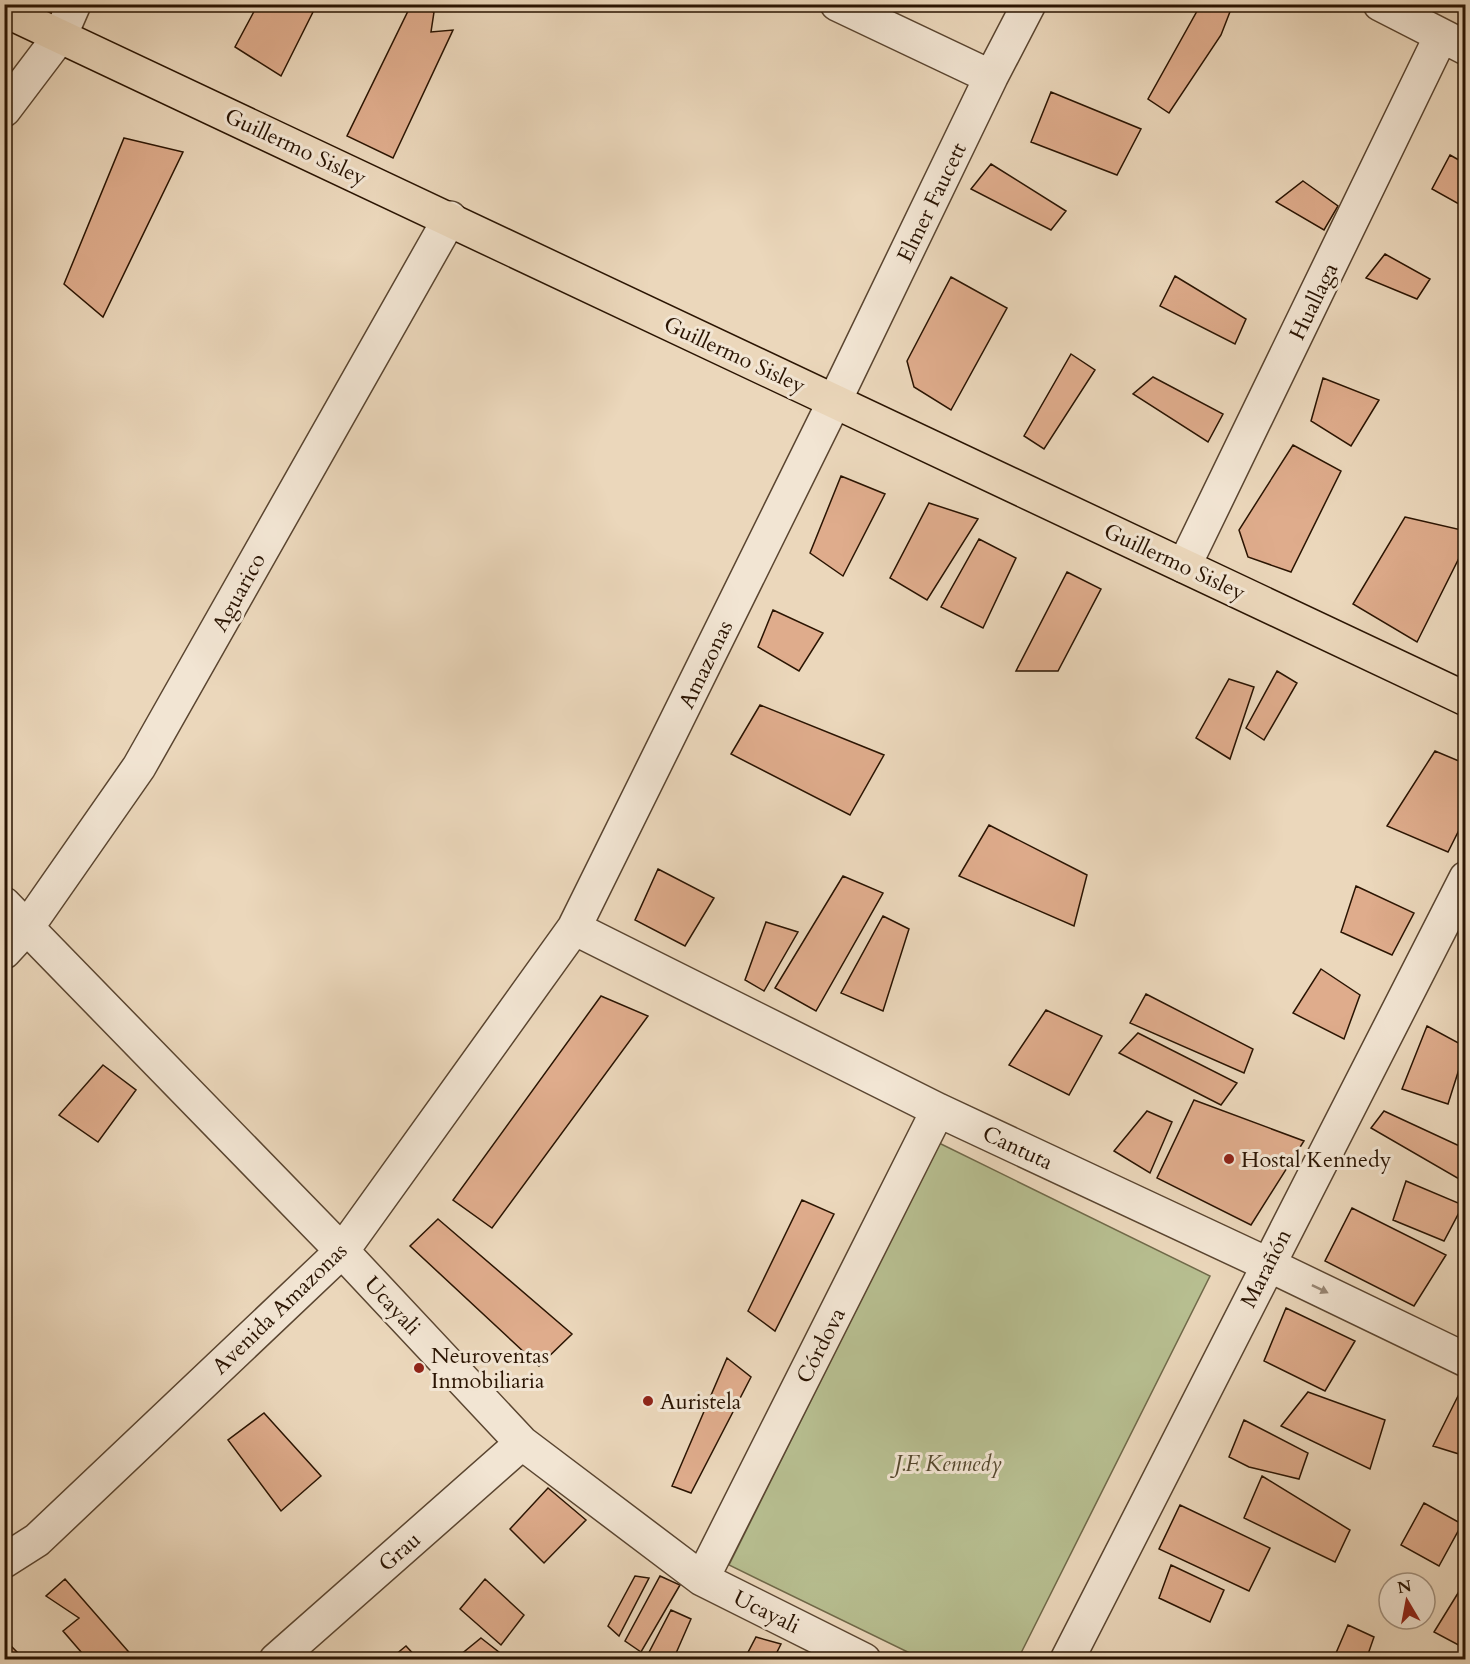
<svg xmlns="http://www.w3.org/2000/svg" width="1470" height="1664" viewBox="0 0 1470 1664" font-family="Cardo,serif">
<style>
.park{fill:#b7be90;stroke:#706949;stroke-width:1.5}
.building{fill:#dfac8c;stroke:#2a1402;stroke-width:1.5}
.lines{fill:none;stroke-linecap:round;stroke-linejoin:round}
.minor-casing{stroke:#5a4530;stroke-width:36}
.major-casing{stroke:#2a1402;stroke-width:36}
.minor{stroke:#f2e5d3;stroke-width:33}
.major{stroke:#ebd7bb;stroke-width:33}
.oneway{fill:#988775}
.poi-dot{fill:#8f2418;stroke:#f2e5d3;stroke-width:2}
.labels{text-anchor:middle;stroke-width:6;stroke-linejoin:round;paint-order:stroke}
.street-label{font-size:22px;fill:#2a1402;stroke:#f2e5d3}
.poi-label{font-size:22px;fill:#2a1402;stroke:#f2e5d3;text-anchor:start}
.park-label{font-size:22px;font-style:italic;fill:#54472d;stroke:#f2e5d3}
</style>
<rect width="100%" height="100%" fill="#ebd7bb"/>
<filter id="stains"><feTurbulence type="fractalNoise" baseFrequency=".00333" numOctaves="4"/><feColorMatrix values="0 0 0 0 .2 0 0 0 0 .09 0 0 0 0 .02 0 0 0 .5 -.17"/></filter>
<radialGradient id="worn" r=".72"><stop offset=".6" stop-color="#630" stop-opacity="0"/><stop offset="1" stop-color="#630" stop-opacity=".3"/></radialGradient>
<path class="park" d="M 939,1143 L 1210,1276 L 1018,1659 L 922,1659 L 729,1565 Z"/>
<path class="building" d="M 258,4 L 317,4 L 281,76 L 235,47 Z
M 1201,4 L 1233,4 L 1221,35 L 1169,113 L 1148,99 Z
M 411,5 L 434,12 L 431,32 L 453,30 L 393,158 L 347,136 Z
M 1051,92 L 1141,129 L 1117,175 L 1031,142 Z
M 124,138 L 183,152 L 103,317 L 64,284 Z
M 1450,155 L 1466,164 L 1466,208 L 1432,189 Z
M 991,164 L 1066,211 L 1051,230 L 971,189 Z
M 1303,181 L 1338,206 L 1324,230 L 1276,202 Z
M 1385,254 L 1430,279 L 1417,299 L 1366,278 Z
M 1175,276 L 1246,319 L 1235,344 L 1160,306 Z
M 951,277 L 1007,308 L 951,410 L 914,387 L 907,361 Z
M 1071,354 L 1095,370 L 1044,449 L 1024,436 Z
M 1153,377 L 1223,414 L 1208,442 L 1133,394 Z
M 1323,378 L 1379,400 L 1351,446 L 1311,421 Z
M 1293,445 L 1341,471 L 1291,572 L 1248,557 L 1239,530 Z
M 841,476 L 885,494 L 843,576 L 810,553 Z
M 929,503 L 978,519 L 927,600 L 890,578 Z
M 1405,517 L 1466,531 L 1466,544 L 1417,642 L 1353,604 Z
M 979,539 L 1016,558 L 983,628 L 941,607 Z
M 1067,572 L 1101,589 L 1058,671 L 1016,671 Z
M 773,610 L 823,633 L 799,671 L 758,647 Z
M 1277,671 L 1297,683 L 1264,740 L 1246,728 Z
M 1229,679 L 1254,687 L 1230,759 L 1196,738 Z
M 760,705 L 884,755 L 850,815 L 731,754 Z
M 1435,751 L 1466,764 L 1466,816 L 1448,852 L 1387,826 Z
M 989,825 L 1087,875 L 1074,926 L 959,876 Z
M 658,869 L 714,898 L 685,946 L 635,920 Z
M 843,876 L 883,893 L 816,1011 L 775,988 Z
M 1356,886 L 1414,913 L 1392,955 L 1341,932 Z
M 883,916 L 909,929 L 883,1011 L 841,993 Z
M 766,922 L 798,932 L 764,991 L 745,980 Z
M 1321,969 L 1360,995 L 1344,1039 L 1293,1013 Z
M 1146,994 L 1253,1049 L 1244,1073 L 1130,1023 Z
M 601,996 L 648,1016 L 492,1228 L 453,1200 Z
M 1046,1010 L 1102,1036 L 1069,1095 L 1009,1065 Z
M 1427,1026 L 1466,1047 L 1448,1104 L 1402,1089 Z
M 1138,1033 L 1237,1083 L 1221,1105 L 1119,1053 Z
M 103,1065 L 136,1090 L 98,1142 L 59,1115 Z
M 1194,1100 L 1304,1141 L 1251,1225 L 1157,1178 Z
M 1147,1111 L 1172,1122 L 1150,1173 L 1114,1151 Z
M 1384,1111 L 1466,1149 L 1466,1183 L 1371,1128 Z
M 1406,1181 L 1463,1205 L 1444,1241 L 1393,1220 Z
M 802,1200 L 834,1214 L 775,1331 L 748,1311 Z
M 1352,1208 L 1446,1255 L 1414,1306 L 1325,1261 Z
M 438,1219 L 572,1334 L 539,1366 L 410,1246 Z
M 1286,1308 L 1355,1341 L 1325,1391 L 1264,1361 Z
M 727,1358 L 751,1377 L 691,1493 L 672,1486 Z
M 1463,1386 L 1466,1441 L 1459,1454 L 1433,1446 Z
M 1308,1392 L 1385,1420 L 1370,1469 L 1281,1426 Z
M 264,1413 L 321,1476 L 281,1511 L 228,1440 Z
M 1244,1420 L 1308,1453 L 1299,1479 L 1249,1467 L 1229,1457 Z
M 1262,1476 L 1350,1530 L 1335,1562 L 1244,1518 Z
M 548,1488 L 586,1520 L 544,1563 L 510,1529 Z
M 1424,1503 L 1462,1524 L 1439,1566 L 1401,1545 Z
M 1180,1505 L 1270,1548 L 1249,1591 L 1159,1549 Z
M 1171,1565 L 1224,1590 L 1210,1622 L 1159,1598 Z
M 635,1576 L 649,1578 L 619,1636 L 608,1626 Z
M 660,1576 L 680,1585 L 641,1652 L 625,1641 Z
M 65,1579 L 134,1658 L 132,1660 L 88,1660 L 63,1631 L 79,1618 L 46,1596 Z
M 485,1579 L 524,1615 L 501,1645 L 460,1609 Z
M 1463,1585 L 1466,1586 L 1466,1649 L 1434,1632 Z
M 671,1610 L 691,1619 L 673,1660 L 645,1660 Z
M 1348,1625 L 1374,1637 L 1366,1660 L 1333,1660 Z
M 756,1637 L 781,1644 L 773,1660 L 744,1660 Z
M 481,1638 L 509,1660 L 454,1660 Z
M 4,1639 L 25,1660 L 4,1660 Z
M 406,1646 L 419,1660 L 389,1660 Z"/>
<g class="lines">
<g class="minor-casing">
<path id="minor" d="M 837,4 L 991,77
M 1380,4 L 1466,48
M 4,110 L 60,36 L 74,4
M 1184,566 L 1441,36
M 4,904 L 342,1251 L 522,1443 L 702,1579 L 864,1660
M 574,928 L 938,1110 L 1267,1264 L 1466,1360
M 4,952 L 28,926 L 139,767 L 450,218
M 4,1561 L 37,1540 L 342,1251 L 574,928 L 835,400 L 991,77 L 1029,4
M 702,1579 L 938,1110
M 276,1660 L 522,1443
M 1067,1660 L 1466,878"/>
</g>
<g class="major-casing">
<path id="major" d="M 4,10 L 1466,699"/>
</g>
<use href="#minor" class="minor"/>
<use href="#major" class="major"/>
</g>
<defs><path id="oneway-solid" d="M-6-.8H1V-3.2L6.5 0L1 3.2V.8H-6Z" transform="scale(1.5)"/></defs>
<use class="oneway" href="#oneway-solid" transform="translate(1320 1289) rotate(26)"/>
<g class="poi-dot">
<circle cx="1229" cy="1159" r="6"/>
<circle cx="419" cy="1368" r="6"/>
<circle cx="648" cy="1401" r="6"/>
</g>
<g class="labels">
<g class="street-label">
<text transform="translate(296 146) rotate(25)" y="8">Guillermo Sisley</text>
<text transform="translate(931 202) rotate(-64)" y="8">Elmer Faucett</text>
<text transform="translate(1313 301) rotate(-64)" y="8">Huallaga</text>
<text transform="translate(735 354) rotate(25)" y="8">Guillermo Sisley</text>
<text transform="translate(1175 561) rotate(25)" y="8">Guillermo Sisley</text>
<text transform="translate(238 592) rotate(-61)" y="8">Aguarico</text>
<text transform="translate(705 664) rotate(-64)" y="8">Amazonas</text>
<text transform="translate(1018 1147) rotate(25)" y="8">Cantuta</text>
<text transform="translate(1265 1268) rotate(-63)" y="8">Marañón</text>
<text transform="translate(393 1305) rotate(47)" y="8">Ucayali</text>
<text transform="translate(279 1308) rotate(-44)" y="8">Avenida Amazonas</text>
<text transform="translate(820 1345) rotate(-63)" y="8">Córdova</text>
<text transform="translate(399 1551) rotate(-41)" y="8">Grau</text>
<text transform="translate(767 1611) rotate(26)" y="8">Ucayali</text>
</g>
<g class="poi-label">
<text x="1241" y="1167">Hostal Kennedy</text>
<text x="431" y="1363">Neuroventas<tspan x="431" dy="25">Inmobiliaria</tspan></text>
<text x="660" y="1409">Auristela</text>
</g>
<g class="park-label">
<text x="948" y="1471">J.F. Kennedy</text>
</g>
</g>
<rect width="1470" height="1664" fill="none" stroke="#ebd7bb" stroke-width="24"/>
<rect x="6" y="6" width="1458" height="1652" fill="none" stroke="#2a1402" stroke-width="3"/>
<rect x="12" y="12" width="1446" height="1640" fill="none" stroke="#2a1402" stroke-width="1.5"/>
<g transform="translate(1407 1601) rotate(350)"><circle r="28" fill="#f2e5d3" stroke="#a2917f" stroke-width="1.5"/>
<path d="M0-4.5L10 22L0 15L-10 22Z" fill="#8f2418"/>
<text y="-9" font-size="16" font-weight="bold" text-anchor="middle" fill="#2a1402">N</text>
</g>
<rect width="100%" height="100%" filter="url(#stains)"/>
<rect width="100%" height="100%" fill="url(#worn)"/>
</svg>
